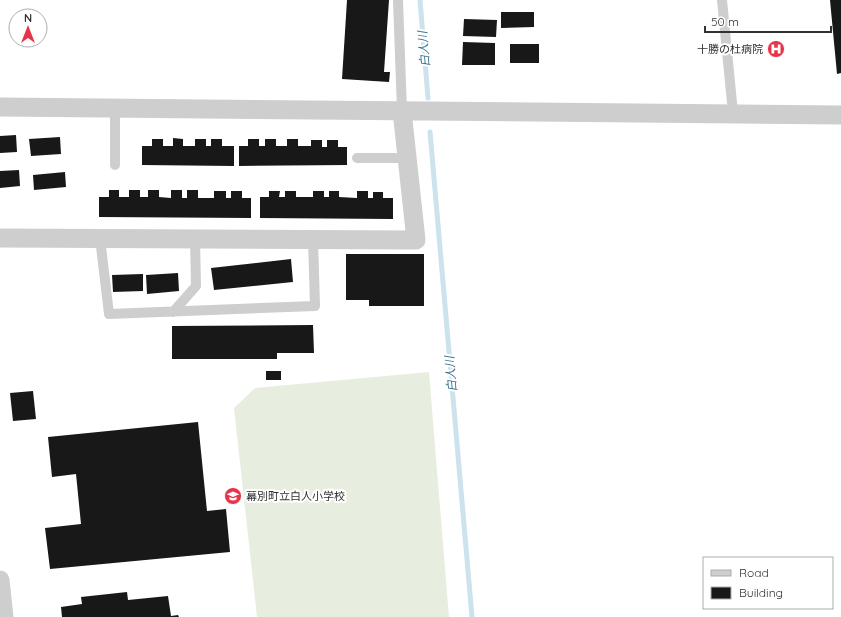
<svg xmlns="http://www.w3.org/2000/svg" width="841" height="617" viewBox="0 0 841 617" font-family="Quicksand,'Noto Sans JP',sans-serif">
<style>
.garden{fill:#e8eedf}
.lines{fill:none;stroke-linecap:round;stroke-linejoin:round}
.stream{stroke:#cce2ed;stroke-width:5}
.building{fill:#181818}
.lane{stroke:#cecece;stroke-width:10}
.street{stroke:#cecece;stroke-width:19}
.labels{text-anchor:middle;stroke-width:4;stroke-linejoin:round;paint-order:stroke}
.poi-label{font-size:11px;fill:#313131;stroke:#fff;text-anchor:end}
.water-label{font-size:12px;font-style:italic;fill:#3d7794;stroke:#fff}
</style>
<rect width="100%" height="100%" fill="#fff"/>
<path class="garden" d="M 429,372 L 449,617 L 257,617 L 234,408 L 255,388 Z"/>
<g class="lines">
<path class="stream" d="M 420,0 L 428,98
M 430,132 L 472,617"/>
</g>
<path class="building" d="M 347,0 L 389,0 L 384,72 L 390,72 L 389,82 L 342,79 Z
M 830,0 L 841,0 L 841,73 L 837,74 Z
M 501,12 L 534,12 L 534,27 L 501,28 Z
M 464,19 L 497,20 L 496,37 L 463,36 Z
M 463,42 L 495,43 L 495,65 L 462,65 Z
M 510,44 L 539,44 L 539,63 L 510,63 Z
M 16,135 L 17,152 L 0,153 L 0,136 Z
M 60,137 L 61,154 L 31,156 L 29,139 Z
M 173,138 L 183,139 L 183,146 L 195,146 L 195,139 L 206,139 L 206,146 L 211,146 L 211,139 L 222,139 L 222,146 L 234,146 L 234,166 L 142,165 L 142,146 L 152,146 L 152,139 L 163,139 L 163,146 L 173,146 Z
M 248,139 L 259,139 L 259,146 L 265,146 L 265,139 L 276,139 L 276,146 L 287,146 L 287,139 L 298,139 L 298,146 L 311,146 L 311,140 L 322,140 L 322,147 L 327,147 L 327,140 L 338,140 L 338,147 L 347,147 L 347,165 L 239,166 L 239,146 L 248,146 Z
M 19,170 L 20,186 L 0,188 L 0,171 Z
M 65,172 L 66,187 L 34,190 L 33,175 Z
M 109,190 L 119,190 L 119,197 L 129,197 L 129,190 L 140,190 L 140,197 L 148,197 L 148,190 L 159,190 L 159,197 L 171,198 L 171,190 L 182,190 L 182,198 L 187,198 L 187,190 L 198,190 L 198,198 L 214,198 L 214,191 L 226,191 L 226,198 L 231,198 L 231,191 L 242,191 L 242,198 L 251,198 L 251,218 L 99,217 L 99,197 L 109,197 Z
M 269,191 L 280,191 L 279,197 L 285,197 L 285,191 L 296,191 L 296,197 L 313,197 L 313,191 L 324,191 L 324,197 L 329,197 L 329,191 L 339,191 L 339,197 L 357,198 L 357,191 L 368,191 L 368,198 L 373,198 L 373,192 L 383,192 L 383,198 L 393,198 L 393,219 L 260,218 L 260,197 L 269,197 Z
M 346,254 L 424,254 L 424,306 L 369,306 L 369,300 L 346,300 Z
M 291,259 L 293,282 L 214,290 L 211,268 Z
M 178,273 L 179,291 L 147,294 L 146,275 Z
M 143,274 L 143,291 L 113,292 L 112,275 Z
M 313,325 L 314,353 L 277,353 L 277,359 L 172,359 L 172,326 Z
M 266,371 L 281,371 L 281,380 L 266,380 Z
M 33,391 L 36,419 L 13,421 L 10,393 Z
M 198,422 L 207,511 L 226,509 L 230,552 L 50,569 L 45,528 L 81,524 L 76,474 L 52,477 L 48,437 Z
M 127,592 L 128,600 L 168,596 L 171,616 L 178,615 L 179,617 L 62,617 L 61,607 L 82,604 L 81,597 Z"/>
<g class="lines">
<path class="lane" d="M 398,0 L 402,111
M 722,0 L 733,113
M 115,108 L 115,165
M 357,158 L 407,158
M 100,238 L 109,314 L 315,306 L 313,239
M 173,312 L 196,286 L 195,238"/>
<path class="street" d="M 0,107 L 841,115
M 0,238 L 416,240 L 402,111
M 0,580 L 4,617"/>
</g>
<defs>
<g id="hospital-disc" transform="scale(0.9)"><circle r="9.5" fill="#e6354b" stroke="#fff"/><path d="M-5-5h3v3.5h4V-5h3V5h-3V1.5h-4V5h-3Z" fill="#fff"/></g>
<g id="school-disc" transform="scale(0.9)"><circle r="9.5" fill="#e6354b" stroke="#fff"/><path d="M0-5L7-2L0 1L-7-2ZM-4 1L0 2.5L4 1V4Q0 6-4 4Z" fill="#fff"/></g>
</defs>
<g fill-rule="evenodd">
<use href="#hospital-disc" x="776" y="49"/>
<use href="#school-disc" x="233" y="496"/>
</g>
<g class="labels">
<g class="poi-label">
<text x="763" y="53">十勝の杜病院</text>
<text x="246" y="500" text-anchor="start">幕別町立白人小学校</text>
</g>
<g class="water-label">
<text transform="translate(424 49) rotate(-95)" y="4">白人川</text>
<text transform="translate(451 374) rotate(-95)" y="4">白人川</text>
</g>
</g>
<rect x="703" y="557" width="130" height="52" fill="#ffffff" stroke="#adadad"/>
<rect x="711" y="570" width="20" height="6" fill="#cecece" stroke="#adadad"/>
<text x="739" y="577" font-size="12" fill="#313131">Road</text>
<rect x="711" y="587" width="20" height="12" fill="#181818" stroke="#adadad"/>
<text x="739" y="597" font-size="12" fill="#313131">Building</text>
<g transform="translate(28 28)"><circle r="19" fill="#ffffff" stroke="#adadad"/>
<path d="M0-3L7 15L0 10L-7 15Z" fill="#e6354b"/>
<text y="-6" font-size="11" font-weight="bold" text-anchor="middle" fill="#313131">N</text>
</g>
<path d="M705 26v6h126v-6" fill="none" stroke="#313131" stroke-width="2"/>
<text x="711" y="26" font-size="12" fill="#313131" stroke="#ffffff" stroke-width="3" paint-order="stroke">50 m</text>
</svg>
